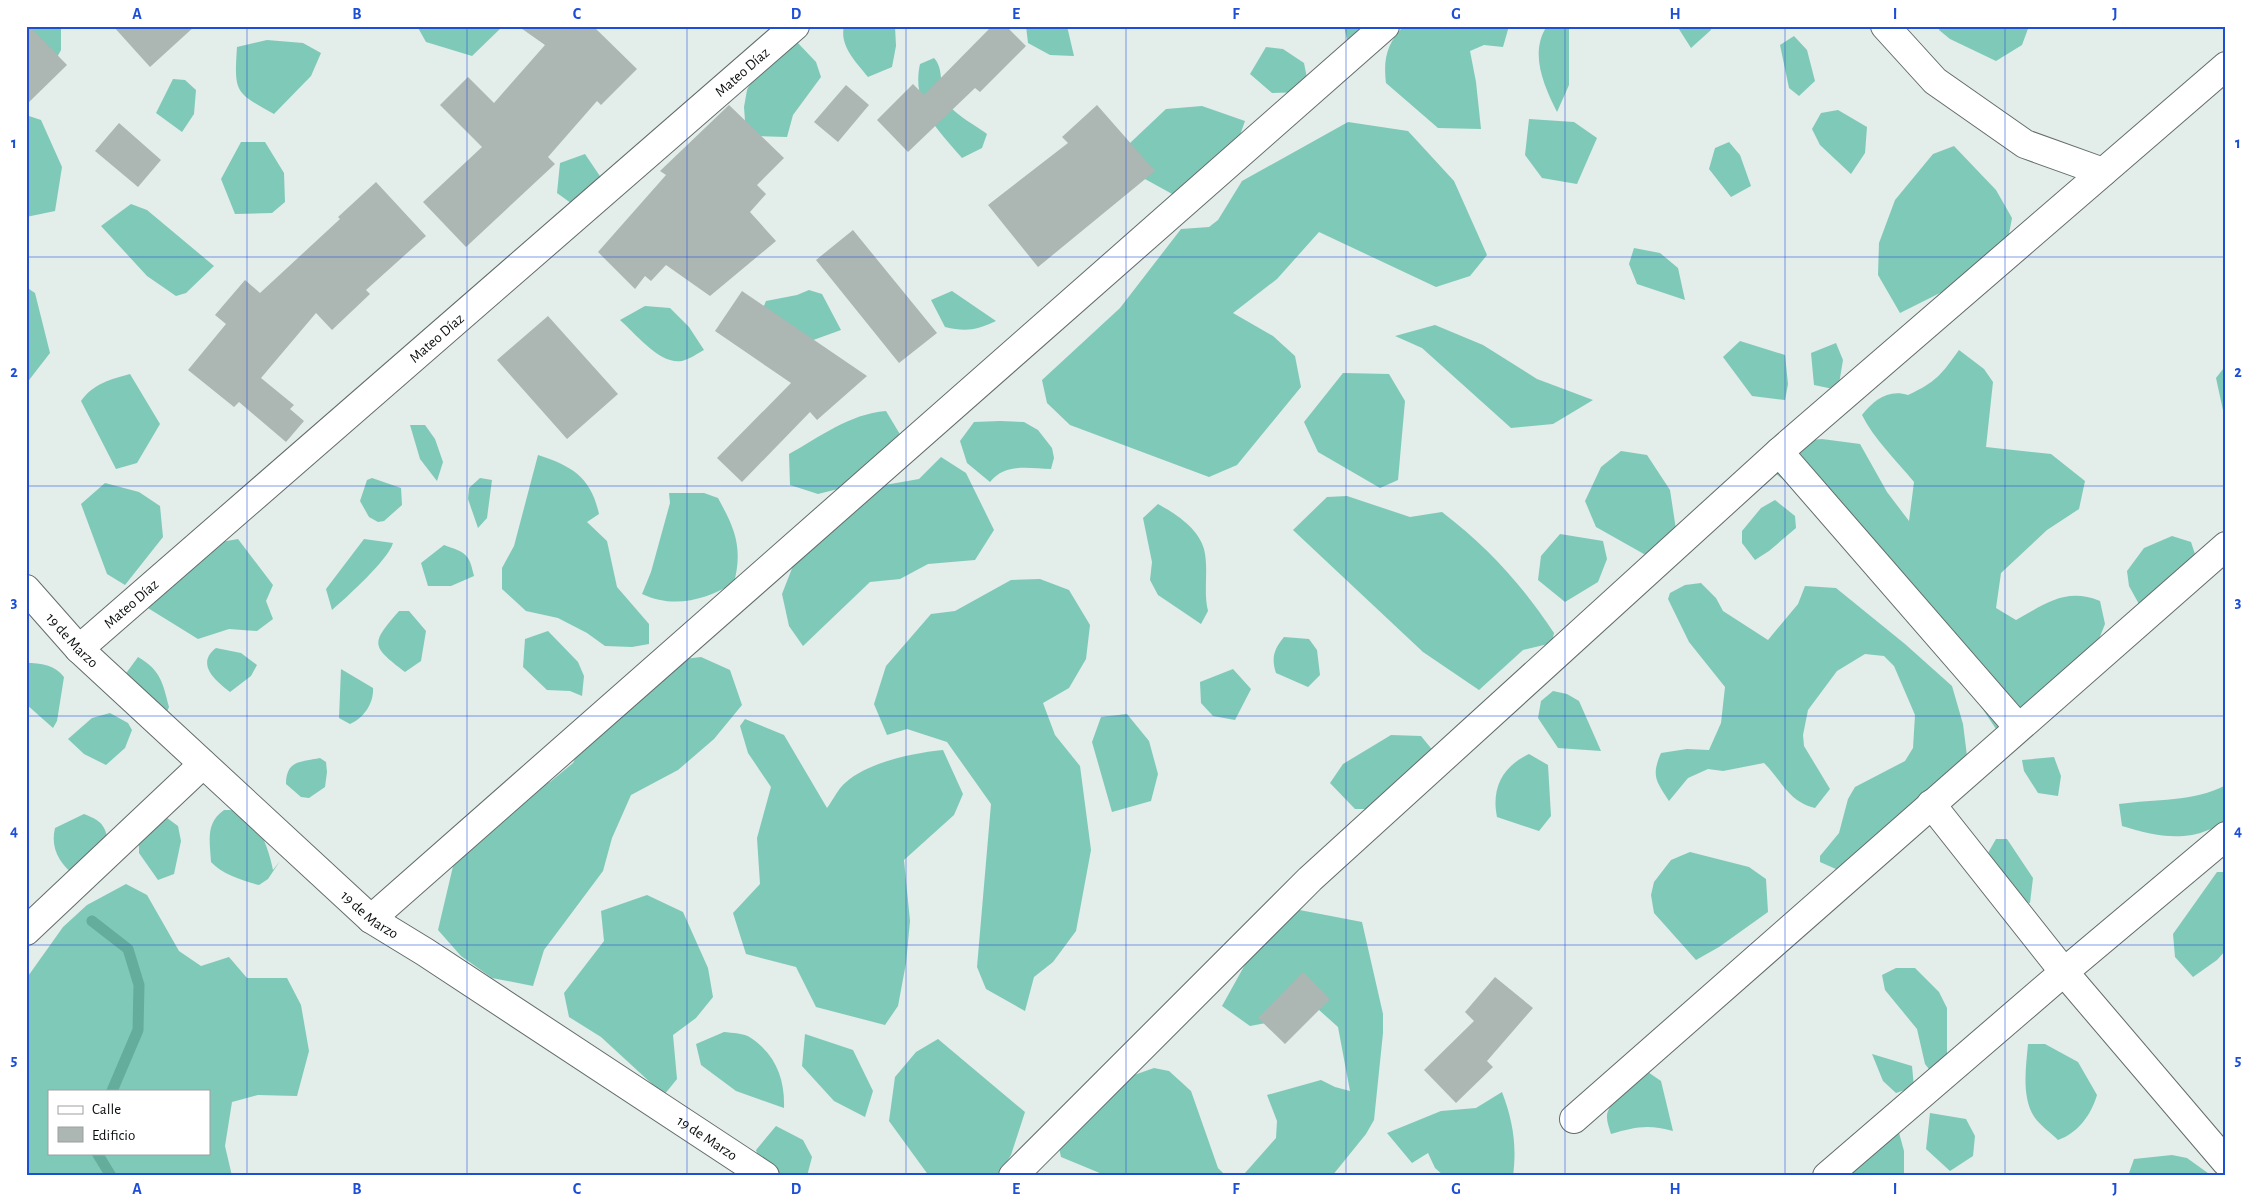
<svg xmlns="http://www.w3.org/2000/svg" width="2252" height="1202" viewBox="0 0 2252 1202" font-family="'Alegreya Sans',sans-serif">
<style>
.forest{fill:#7fc9b8;fill-rule:evenodd}
.lines{fill:none;stroke-linecap:round;stroke-linejoin:round}
.stream{stroke:#64ad9c;stroke-width:11}
.building{fill:#acb6b3}
.minor-casing{stroke:#636c6a;stroke-width:30}
.minor{stroke:#fff;stroke-width:28}
.grid{fill:none;stroke:#1d4ed8;stroke-width:1;stroke-opacity:0.55}
.labels{text-anchor:middle;stroke-width:4;stroke-linejoin:round;paint-order:stroke}
.street-label{font-size:15px;fill:#0a0e0d;stroke:#fff}
.neatline{fill:none;stroke:#1d4ed8;stroke-width:2}
.grid-label{font-size:16px;text-anchor:middle;font-weight:bold;fill:#1d4ed8}
</style>
<rect width="100%" height="100%" fill="#e3edea"/>
<path class="forest" d="M 26,26 L 61,26 L 61,50 L 54,63 Z
M 417,26 L 502,26 L 502,27 L 472,56 L 426,42 Z
M 844,26 L 895,26 L 896,46 L 892,67 L 868,77 C 857,63 839,46 844,26 Z
M 1026,26 L 1067,26 L 1074,56 L 1050,55 L 1028,43 Z
M 1344,26 L 1363,26 L 1361,44 L 1348,43 Z
M 1404,26 L 1509,26 L 1503,47 L 1484,45 L 1470,51 L 1476,82 L 1481,129 L 1438,128 L 1386,83 C 1383,59 1387,43 1404,26 Z
M 1547,26 L 1569,26 L 1569,85 L 1557,112 C 1544,86 1529,53 1547,26 Z
M 1677,26 L 1711,26 L 1711,30 L 1691,48 Z
M 1940,26 L 2029,26 L 2022,45 L 1996,61 L 1950,39 L 1939,30 Z
M 1794,36 L 1807,50 L 1815,81 L 1799,96 L 1789,88 L 1780,45 Z
M 267,40 L 303,43 L 321,53 L 311,76 L 274,114 C 235,92 234,93 237,47 Z
M 797,42 L 816,62 L 821,77 L 793,115 L 787,137 L 756,136 L 745,121 L 744,107 L 747,90 L 756,70 Z
M 1266,47 L 1283,49 L 1304,63 L 1308,83 L 1306,92 L 1272,93 L 1250,74 Z
M 934,58 C 944,69 939,85 945,99 C 951,113 974,124 987,134 L 982,148 L 962,158 C 938,130 911,105 920,64 Z
M 173,79 L 185,80 L 196,90 L 194,114 L 182,132 L 156,113 Z
M 1202,106 L 1245,121 L 1229,166 L 1204,204 L 1174,195 L 1125,168 L 1130,143 L 1166,109 Z
M 1838,110 L 1867,127 L 1865,153 L 1851,174 L 1820,145 L 1812,129 L 1821,113 Z
M 26,115 L 41,120 L 62,167 L 55,211 L 26,217 Z
M 1529,119 L 1574,122 L 1597,138 L 1577,184 L 1542,178 L 1525,155 Z
M 1348,122 L 1408,131 L 1454,181 L 1487,255 L 1470,276 L 1436,287 L 1319,232 L 1277,279 L 1233,313 L 1273,336 L 1295,356 L 1301,387 L 1237,465 L 1209,477 L 1070,425 L 1047,403 L 1042,380 L 1120,308 L 1181,229 L 1209,227 L 1218,220 L 1242,181 Z
M 241,142 L 265,142 L 284,173 L 285,202 L 272,213 L 235,214 L 221,179 Z
M 1729,142 L 1740,155 L 1751,186 L 1731,197 L 1709,169 L 1715,148 Z
M 1954,146 L 1996,190 L 2012,218 L 2001,276 L 1976,295 L 1940,293 L 1900,313 L 1878,275 L 1879,243 L 1895,200 L 1933,154 Z
M 585,154 L 610,191 L 575,206 L 557,193 L 560,163 Z
M 131,204 L 147,210 L 214,266 L 186,293 L 176,296 L 147,276 L 101,226 Z
M 1634,248 L 1660,253 L 1678,268 L 1685,300 L 1637,284 L 1629,264 Z
M 26,287 L 35,293 L 50,353 L 26,384 Z
M 809,290 L 822,294 L 841,330 L 794,347 L 758,320 L 766,301 L 797,295 Z
M 952,291 L 996,321 C 977,330 966,332 945,327 L 931,300 Z
M 645,306 L 670,308 L 689,327 L 704,350 C 698,353 690,359 682,361 C 660,365 636,334 620,320 Z
M 1435,325 L 1483,345 L 1537,379 L 1593,400 L 1553,424 L 1511,428 L 1422,348 L 1395,336 Z
M 1740,341 L 1785,355 L 1788,384 L 1785,400 L 1752,396 L 1723,357 Z
M 1836,343 L 1843,360 L 1838,390 L 1814,385 L 1811,353 Z
M 1959,350 L 1984,369 L 1993,382 L 1986,447 L 2051,454 L 2085,481 L 2079,509 L 2047,530 L 2001,573 L 1996,608 L 2016,620 C 2045,604 2066,587 2100,601 L 2105,624 L 2077,694 L 1998,732 L 1976,699 L 1867,559 L 1785,481 L 1762,463 L 1800,441 L 1822,439 L 1860,444 L 1887,492 L 1909,521 L 1914,482 C 1897,461 1873,438 1862,415 C 1874,400 1888,389 1908,395 C 1936,382 1941,375 1959,350 Z
M 2223,369 L 2226,370 L 2226,424 L 2216,378 Z
M 1343,373 L 1389,374 L 1405,401 L 1398,480 L 1380,488 L 1318,452 L 1304,422 Z
M 130,374 L 160,424 L 137,463 L 116,469 L 81,401 C 93,384 111,379 130,374 Z
M 886,411 L 904,441 L 838,489 L 818,494 L 790,485 L 789,454 C 820,437 849,414 886,411 Z
M 1000,421 L 1024,422 L 1038,430 L 1052,448 L 1054,458 L 1051,469 C 1028,468 1005,463 990,482 L 967,463 L 960,441 L 974,422 Z
M 410,425 L 425,425 L 435,439 L 443,462 L 437,481 L 420,459 Z
M 1621,451 L 1647,455 L 1670,490 L 1677,536 L 1651,558 L 1596,527 L 1585,501 L 1601,467 Z
M 538,455 C 572,466 591,477 599,514 L 587,522 L 607,541 L 617,587 L 649,624 L 649,644 L 632,647 L 605,646 L 587,633 L 558,618 L 526,611 L 502,589 L 502,568 L 514,546 Z
M 941,457 L 966,473 L 994,530 L 975,560 L 928,564 L 900,579 L 870,582 L 803,646 L 789,626 L 782,594 L 798,553 L 879,486 L 919,479 Z
M 372,478 L 401,488 L 402,505 L 384,521 L 378,522 L 369,517 L 360,501 L 367,480 Z
M 480,478 L 492,480 L 487,518 L 478,528 L 468,499 L 469,488 Z
M 105,483 L 139,492 L 160,506 L 163,537 L 125,585 L 107,574 L 81,504 Z
M 669,493 L 704,493 L 718,498 C 735,529 743,547 734,583 C 705,600 674,609 642,594 L 651,572 L 670,503 Z
M 1347,496 L 1410,517 L 1442,512 C 1490,549 1521,584 1554,633 L 1552,643 L 1523,650 L 1479,690 L 1423,652 L 1293,530 L 1327,497 Z
M 1775,500 L 1795,516 L 1796,528 L 1769,551 L 1755,560 L 1742,543 L 1742,531 L 1761,508 Z
M 1158,504 C 1176,514 1198,528 1204,549 C 1209,569 1203,591 1208,611 L 1201,624 L 1158,595 L 1150,580 L 1152,562 L 1143,518 Z
M 1560,534 L 1603,541 L 1607,559 L 1598,582 L 1565,602 L 1538,580 L 1541,556 Z
M 2172,536 L 2191,542 L 2200,569 L 2145,615 L 2129,586 L 2127,571 L 2144,548 Z
M 238,539 L 273,585 L 266,601 L 273,619 L 257,631 L 229,629 L 198,639 L 143,605 L 181,549 Z
M 364,539 L 393,543 C 388,560 347,597 332,610 L 326,589 Z
M 444,545 C 466,553 469,553 474,576 L 451,586 L 428,586 L 421,563 Z
M 1040,579 L 1069,590 L 1090,625 L 1086,659 L 1069,688 L 1043,703 L 1055,735 L 1080,766 L 1091,850 L 1076,931 L 1053,962 L 1034,977 L 1025,1011 L 986,989 L 977,967 L 991,804 L 947,742 L 907,729 L 887,735 L 874,704 L 886,666 L 931,614 L 955,611 L 1011,580 Z
M 1701,583 L 1716,598 L 1723,611 L 1768,640 L 1798,604 L 1805,586 L 1836,588 L 1905,644 L 1952,686 L 1963,724 L 1967,756 L 1854,877 L 1820,862 L 1820,856 L 1839,833 L 1848,799 L 1855,787 L 1905,761 L 1913,748 L 1915,715 L 1894,666 L 1884,656 L 1865,654 L 1837,671 L 1808,710 L 1803,735 L 1804,746 L 1830,789 L 1815,808 C 1788,801 1783,782 1764,763 L 1723,771 L 1708,769 L 1688,778 L 1669,801 C 1656,781 1651,776 1661,753 L 1687,749 L 1709,750 L 1721,723 L 1725,687 L 1689,642 L 1668,599 L 1670,593 L 1685,585 Z
M 399,611 L 409,611 L 426,631 L 421,661 L 405,672 C 371,646 370,644 399,611 Z
M 548,631 L 578,662 L 584,676 L 582,696 L 570,691 L 547,690 L 523,667 L 525,639 Z
M 1284,637 L 1309,639 L 1317,650 L 1320,675 L 1308,687 L 1276,673 C 1271,658 1274,649 1284,637 Z
M 216,648 L 241,653 L 257,665 L 251,676 L 230,692 C 216,681 195,664 216,648 Z
M 138,657 C 161,670 163,684 169,707 L 163,721 L 116,687 Z
M 701,657 L 730,670 L 742,705 L 714,739 L 678,770 L 631,795 L 612,838 L 603,871 L 544,950 L 533,986 L 492,978 L 461,956 L 438,930 L 454,862 L 543,784 L 550,782 L 573,763 L 587,736 L 667,661 Z
M 26,663 C 41,663 55,665 64,677 L 57,721 L 53,728 L 26,704 Z
M 341,669 L 373,688 C 374,703 364,718 350,724 L 339,718 Z
M 1233,669 L 1251,689 L 1235,720 L 1213,716 L 1201,703 L 1200,682 Z
M 1553,691 L 1567,694 L 1579,701 L 1601,751 L 1558,748 L 1538,718 L 1541,701 Z
M 110,713 L 128,723 L 132,730 L 125,748 L 106,765 L 84,754 L 68,739 L 92,718 Z
M 1127,714 L 1149,741 L 1158,774 L 1151,801 L 1112,812 L 1092,742 L 1101,717 Z
M 745,719 L 784,735 L 827,808 C 833,800 838,789 845,783 C 868,762 913,753 943,750 L 963,794 L 954,815 L 904,860 L 910,921 L 906,963 L 898,1006 L 885,1025 L 816,1007 L 796,967 L 746,954 L 733,913 L 760,884 L 757,838 L 771,787 L 748,753 L 740,726 Z
M 1391,735 L 1421,736 L 1439,758 L 1398,809 L 1355,809 L 1330,783 L 1343,764 Z
M 1529,754 L 1548,765 L 1551,816 L 1539,831 L 1497,817 C 1491,788 1503,766 1529,754 Z
M 2054,757 L 2061,776 L 2058,796 L 2038,793 L 2024,771 L 2022,760 Z
M 320,758 L 326,762 L 327,772 L 325,787 L 309,798 L 301,797 L 286,784 C 286,760 301,762 320,758 Z
M 2226,785 L 2226,825 C 2212,827 2204,833 2192,835 C 2167,839 2146,833 2122,826 L 2119,804 C 2155,799 2194,802 2226,785 Z
M 224,810 C 230,810 239,810 244,813 C 260,821 270,854 273,870 L 280,861 L 268,879 L 259,885 C 243,881 222,874 211,862 C 210,842 205,823 224,810 Z
M 84,814 C 105,822 105,827 110,848 L 75,876 C 60,864 50,849 55,828 Z
M 163,815 L 178,826 L 181,841 L 174,874 L 158,880 L 139,853 L 139,844 Z
M 1996,839 L 2007,839 L 2033,878 L 2030,903 L 2015,901 L 1988,872 L 1988,853 Z
M 1690,852 L 1749,867 L 1766,879 L 1768,912 L 1719,947 L 1696,960 L 1654,913 L 1651,895 L 1654,882 L 1671,860 Z
M 2217,872 L 2226,872 L 2226,950 L 2217,960 L 2193,977 L 2175,957 L 2173,934 Z
M 126,884 L 147,895 L 179,951 L 201,966 L 229,957 L 247,978 L 287,978 L 301,1005 L 309,1051 L 297,1096 L 258,1095 L 232,1102 L 225,1146 L 232,1176 L 26,1176 L 26,979 L 63,927 L 87,905 ZM 49,1091 L 209,1091 L 209,1153 L 49,1153 Z
M 647,895 L 683,912 L 708,968 L 713,997 L 696,1018 L 673,1035 L 677,1079 L 664,1095 L 601,1037 L 569,1017 L 564,993 L 604,941 L 601,911 Z
M 1284,907 L 1362,922 L 1383,1014 L 1383,1033 L 1374,1120 L 1366,1134 L 1332,1176 L 1239,1176 L 1245,1173 L 1276,1138 L 1277,1121 L 1267,1095 L 1321,1080 L 1335,1087 L 1350,1091 L 1338,1027 L 1309,1001 L 1266,1023 L 1250,1026 L 1222,1006 L 1272,916 Z
M 1896,968 L 1915,968 L 1939,992 L 1947,1008 L 1947,1061 L 1932,1073 L 1925,1064 L 1917,1029 L 1885,990 L 1882,975 Z
M 724,1032 C 732,1033 744,1033 751,1038 C 776,1055 785,1079 784,1108 L 736,1091 L 701,1065 L 696,1044 Z
M 805,1034 L 853,1050 L 873,1091 L 865,1117 L 834,1101 L 802,1066 Z
M 938,1039 L 1025,1112 L 1011,1155 L 998,1176 L 929,1176 L 889,1121 L 895,1077 L 916,1052 Z
M 2028,1044 L 2045,1044 L 2078,1062 L 2097,1095 C 2091,1115 2078,1133 2058,1140 C 2051,1133 2041,1126 2035,1118 C 2021,1098 2026,1067 2028,1044 Z
M 1872,1054 L 1912,1066 L 1914,1087 L 1896,1093 L 1883,1081 Z
M 1154,1068 L 1169,1071 L 1191,1091 L 1218,1168 L 1226,1176 L 1107,1176 L 1061,1157 L 1059,1148 L 1120,1080 Z
M 1645,1070 L 1661,1081 L 1673,1131 C 1648,1124 1635,1127 1611,1134 C 1609,1127 1605,1118 1608,1111 C 1614,1095 1632,1081 1645,1070 Z
M 1502,1092 C 1513,1121 1517,1146 1513,1176 L 1444,1176 L 1435,1168 L 1428,1153 L 1412,1163 L 1387,1133 L 1441,1111 L 1476,1108 Z
M 1930,1113 L 1966,1119 L 1975,1136 L 1973,1156 L 1950,1171 L 1926,1149 Z
M 1895,1118 L 1904,1151 L 1904,1176 L 1835,1176 L 1853,1134 Z
M 776,1126 L 803,1140 L 812,1157 L 807,1176 L 763,1176 L 756,1150 Z
M 2172,1155 L 2187,1158 L 2212,1176 L 2128,1176 L 2134,1159 Z"/>
<g class="lines">
<path class="stream" d="M 92,921 L 128,949 L 139,985 L 138,1030 L 112,1091
M 97,1153 L 111,1176"/>
</g>
<path class="building" d="M 26,26 L 29,26 L 67,65 L 26,105 Z
M 113,26 L 195,26 L 150,67 Z
M 518,26 L 593,26 L 637,69 L 601,105 L 597,101 L 548,157 L 555,164 L 466,247 L 423,202 L 482,147 L 440,105 L 468,77 L 494,103 L 545,45 Z
M 992,26 L 1006,26 L 1026,46 L 980,92 L 975,88 L 908,152 L 877,120 L 913,84 L 924,95 Z
M 846,85 L 869,105 L 838,142 L 814,122 Z
M 729,105 L 784,158 L 757,185 L 766,194 L 750,212 L 776,241 L 710,296 L 666,265 L 651,281 L 645,276 L 635,289 L 598,252 L 666,175 L 660,171 Z
M 1097,105 L 1155,171 L 1038,267 L 988,205 L 1068,143 L 1062,137 Z
M 119,123 L 161,160 L 138,187 L 95,151 Z
M 376,182 L 426,236 L 366,290 L 370,294 L 332,330 L 316,313 L 261,378 L 294,405 L 290,409 L 304,421 L 286,442 L 239,402 L 234,407 L 188,370 L 226,324 L 215,315 L 245,280 L 260,293 L 340,219 L 338,217 Z
M 853,230 L 937,333 L 899,363 L 816,260 Z
M 742,291 L 867,376 L 817,420 L 810,412 L 742,482 L 717,458 L 791,383 L 715,331 Z
M 548,316 L 618,394 L 567,439 L 497,360 Z
M 1303,972 L 1330,999 L 1285,1044 L 1258,1018 Z
M 1495,977 L 1533,1008 L 1487,1061 L 1493,1067 L 1456,1103 L 1424,1070 L 1474,1021 L 1465,1012 Z"/>
<g class="lines">
<g class="minor-casing">
<g id="minor">
<path d="M 1885,26 L 1935,81 L 2025,144 L 2103,172"/>
<path d="M 1779,452 L 2018,727"/>
<path id="s1" d="M 26,589 L 79,649 L 371,919 L 425,952 L 765,1176"/>
<path id="s2" d="M 79,649 L 795,26"/>
<path d="M 1931,804 L 2064,972 L 2226,1162"/>
<path d="M 371,919 L 1385,26"/>
<path d="M 26,931 L 203,764"/>
<path d="M 1574,1119 L 2226,546"/>
<path d="M 1013,1176 L 1310,879 L 1779,452 L 2226,66"/>
<path d="M 1827,1176 L 2064,972 L 2226,836"/>
</g>
</g>
<use href="#minor" class="minor"/>
</g>
<path class="grid" d="M 247,26 L 247,1176M 467,26 L 467,1176M 687,26 L 687,1176M 906,26 L 906,1176M 1126,26 L 1126,1176M 1346,26 L 1346,1176M 1565,26 L 1565,1176M 1785,26 L 1785,1176M 2005,26 L 2005,1176M 26,257 L 2226,257M 26,486 L 2226,486M 26,716 L 2226,716M 26,945 L 2226,945"/>
<g class="labels">
<g class="street-label">
<text dy="5" stroke="none"><textPath href="#s2" startOffset="879">Mateo Díaz</textPath></text>
<text dy="5" stroke="none"><textPath href="#s2" startOffset="474">Mateo Díaz</textPath></text>
<text dy="5" stroke="none"><textPath href="#s2" startOffset="69">Mateo Díaz</textPath></text>
<text dy="5" stroke="none"><textPath href="#s1" startOffset="69">19 de Marzo</textPath></text>
<text dy="5" stroke="none"><textPath href="#s1" startOffset="474">19 de Marzo</textPath></text>
<text dy="5" stroke="none"><textPath href="#s1" startOffset="879">19 de Marzo</textPath></text>
</g>
</g>
<rect width="2252" height="1202" fill="none" stroke="#ffffff" stroke-width="55"/>
<rect x="48" y="1090" width="162" height="65" fill="#ffffff" stroke="#9d9f9e"/>
<rect x="58" y="1106" width="25" height="8" fill="#ffffff" stroke="#9d9f9e"/>
<text x="92" y="1114" font-size="15" fill="#0a0e0d">Calle</text>
<rect x="58" y="1127" width="25" height="15" fill="#acb6b3" stroke="#9d9f9e"/>
<text x="92" y="1140" font-size="15" fill="#0a0e0d">Edificio</text>
<rect x="28" y="28" width="2196" height="1146" class="neatline"/>
<g class="grid-label">
<text x="137" y="19">A</text>
<text x="357" y="19">B</text>
<text x="577" y="19">C</text>
<text x="796" y="19">D</text>
<text x="1016" y="19">E</text>
<text x="1236" y="19">F</text>
<text x="1456" y="19">G</text>
<text x="1675" y="19">H</text>
<text x="1895" y="19">I</text>
<text x="2115" y="19">J</text>
<text x="14" y="148">1</text>
<text x="2238" y="148">1</text>
<text x="14" y="377">2</text>
<text x="2238" y="377">2</text>
<text x="14" y="607">3</text>
<text x="2238" y="607">3</text>
<text x="14" y="836">4</text>
<text x="2238" y="836">4</text>
<text x="14" y="1065">5</text>
<text x="2238" y="1065">5</text>
<text x="137" y="1194">A</text>
<text x="357" y="1194">B</text>
<text x="577" y="1194">C</text>
<text x="796" y="1194">D</text>
<text x="1016" y="1194">E</text>
<text x="1236" y="1194">F</text>
<text x="1456" y="1194">G</text>
<text x="1675" y="1194">H</text>
<text x="1895" y="1194">I</text>
<text x="2115" y="1194">J</text>
</g>
</svg>
